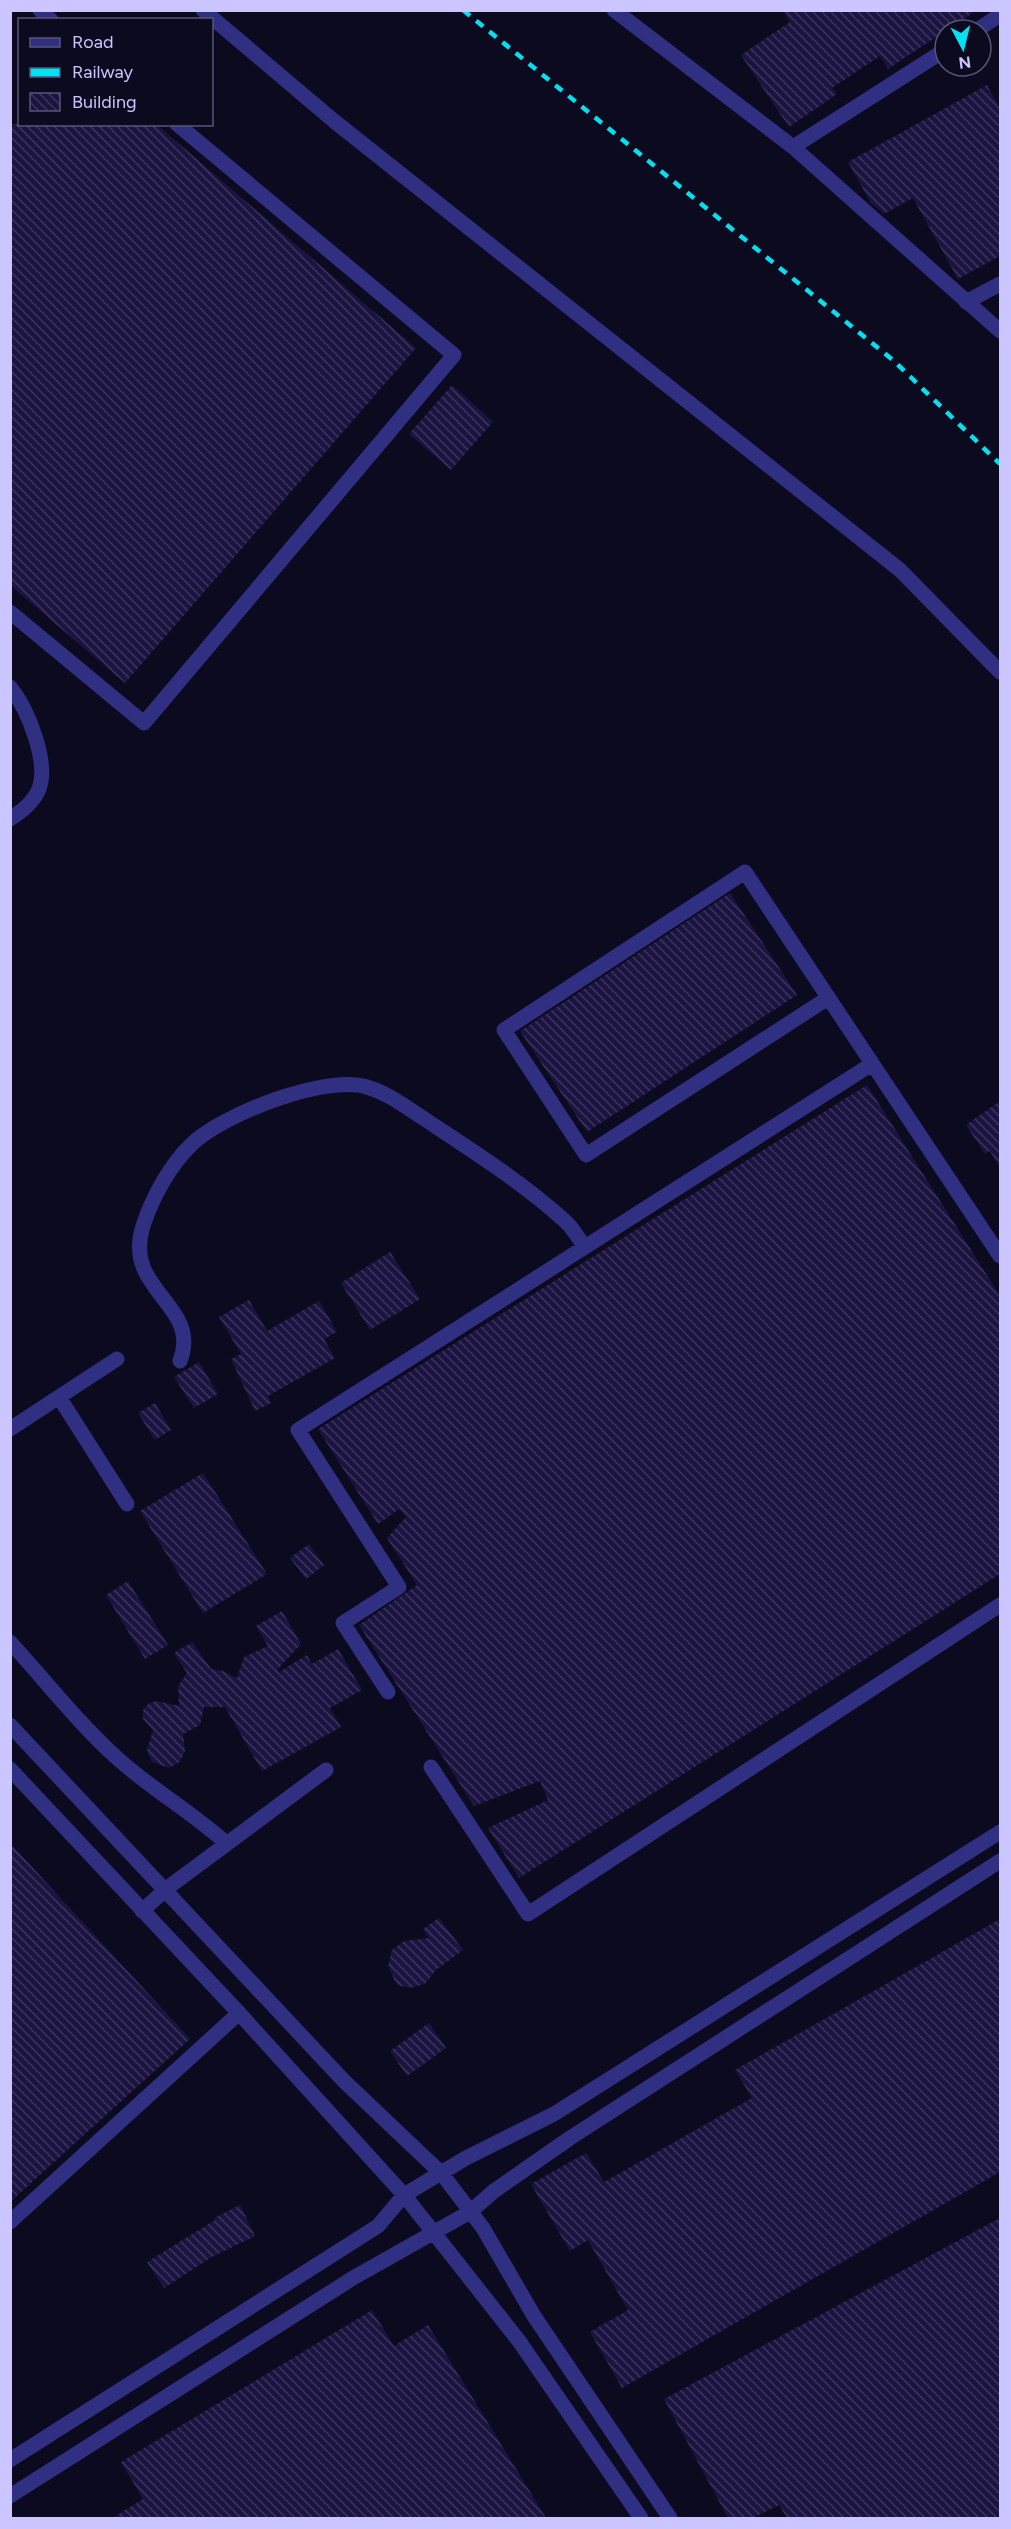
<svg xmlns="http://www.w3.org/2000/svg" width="1011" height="2529" viewBox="0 0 1011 2529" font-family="Figtree,sans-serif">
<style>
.building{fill:url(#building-back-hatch)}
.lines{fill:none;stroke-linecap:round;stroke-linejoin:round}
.minor{stroke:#302f82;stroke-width:15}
.rail{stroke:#00e1f1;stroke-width:4.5;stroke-dasharray:9 8;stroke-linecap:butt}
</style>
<defs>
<pattern id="building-back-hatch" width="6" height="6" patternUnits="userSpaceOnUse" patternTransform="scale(1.5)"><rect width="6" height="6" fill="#1b1441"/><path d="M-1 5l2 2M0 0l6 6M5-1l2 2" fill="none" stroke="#3b355e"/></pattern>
</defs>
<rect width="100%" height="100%" fill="#0c0a1e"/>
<path class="building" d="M 782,10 L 977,10 L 888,69 L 880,56 L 832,88 L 837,94 L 789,127 L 741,55 L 790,22 Z
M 987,85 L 1000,109 L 1000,256 L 958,279 L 913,198 L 884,214 L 871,203 L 848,162 Z
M 10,124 L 156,124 L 416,348 L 125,683 L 10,585 Z
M 452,385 L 493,422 L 451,470 L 409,434 Z
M 730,893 L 797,995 L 587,1132 L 520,1031 Z
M 867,1085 L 1000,1296 L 1000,1574 L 519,1878 L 488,1828 L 548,1800 L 540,1781 L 474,1806 L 359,1625 L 417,1585 L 387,1538 L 406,1517 L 399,1509 L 378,1524 L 318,1429 Z
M 1000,1101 L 1000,1168 L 990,1151 L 985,1154 L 966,1125 Z
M 390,1252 L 420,1299 L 370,1330 L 341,1283 Z
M 249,1300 L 267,1331 L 319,1301 L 337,1332 L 324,1339 L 335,1358 L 268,1396 L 271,1403 L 255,1411 L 231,1359 L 241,1354 L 219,1317 Z
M 199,1362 L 218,1394 L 194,1408 L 174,1377 Z
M 155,1403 L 171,1430 L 155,1440 L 138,1413 Z
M 203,1473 L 267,1574 L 203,1613 L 140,1511 Z
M 309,1544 L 324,1565 L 306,1579 L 290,1558 Z
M 128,1581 L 168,1645 L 145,1659 L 106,1595 Z
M 282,1611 L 301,1644 L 277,1670 L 279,1672 L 307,1655 L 312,1664 L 338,1649 L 362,1690 L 330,1708 L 341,1727 L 262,1771 L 225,1707 L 204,1707 L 200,1725 L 183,1734 L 185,1751 L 180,1762 L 169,1768 L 152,1762 L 147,1751 L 153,1730 L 143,1719 L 143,1710 L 149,1703 L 157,1701 L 179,1706 L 178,1686 L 187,1673 L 174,1653 L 192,1642 L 211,1669 L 223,1671 L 237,1678 L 244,1657 L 268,1646 L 256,1626 Z
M 10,1843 L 190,2039 L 10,2202 Z
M 439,1918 L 463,1950 L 436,1970 L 425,1984 L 409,1988 L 397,1985 L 388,1966 L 392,1950 L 404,1941 L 429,1938 L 423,1929 Z
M 1000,1919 L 1000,2172 L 622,2388 L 590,2332 L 628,2310 L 588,2240 L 570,2251 L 531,2184 L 586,2153 L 604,2182 L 752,2098 L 735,2070 Z
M 429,2023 L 446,2048 L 407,2076 L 390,2051 Z
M 240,2205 L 255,2236 L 212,2257 L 164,2288 L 147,2262 L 215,2220 L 214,2218 Z
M 1000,2218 L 1000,2515 L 994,2518 L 787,2518 L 779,2505 L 753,2518 L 728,2518 L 664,2399 Z
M 372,2310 L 394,2346 L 428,2325 L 546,2518 L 112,2518 L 143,2499 L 121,2462 Z"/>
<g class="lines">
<path class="minor" d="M 40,10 L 51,20
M 203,10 L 334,121 L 900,570 L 1000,672
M 614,10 L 793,147 L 1000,331
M 977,30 L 1000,15
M 793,147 L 945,50
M 966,302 L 1000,284
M 10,612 L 144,723 L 454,355 L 177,124
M 10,687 C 28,709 49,762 39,789 C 33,803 22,811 10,819
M 828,998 L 586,1155 L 504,1030 L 745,872 L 1000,1256
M 180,1361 C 202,1304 122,1291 143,1226 C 152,1198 170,1165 191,1145 C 221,1115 325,1074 367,1087 C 388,1093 407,1108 426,1120 C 473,1151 523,1183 565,1221 C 573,1228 578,1238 584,1246
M 59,1397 L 127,1504
M 10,1429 L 117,1359
M 10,1642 C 45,1680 80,1725 117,1758 C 151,1789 192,1812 226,1843
M 388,1692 L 343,1623 L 399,1587 L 298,1430 L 872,1064
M 10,1725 L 344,2081 L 442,2174 L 483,2228 L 534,2316 L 670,2518
M 431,1767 L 528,1914 L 1000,1605
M 10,1769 L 239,2013 L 404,2195 L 519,2341 L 641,2518
M 142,1911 L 166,1889 L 326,1770
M 10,2222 L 239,2013
M 10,2460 L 378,2226 L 404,2195 L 466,2158 L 554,2114 L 1000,1832
M 10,2496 L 353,2278 L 470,2212 L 494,2191 L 570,2138 L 1000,1861"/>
<path class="rail" d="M 463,10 L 894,361 L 1000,464"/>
</g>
<rect width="1011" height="2529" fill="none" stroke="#cbc6ff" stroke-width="24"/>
<rect x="18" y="18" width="195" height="108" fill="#0c0a1e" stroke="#585578" stroke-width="1.5"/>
<rect x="30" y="38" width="30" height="9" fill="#302f82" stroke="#585578" stroke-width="1.5"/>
<text x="72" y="48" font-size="18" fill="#cbc6ff">Road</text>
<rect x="30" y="68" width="30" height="9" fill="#00e1f1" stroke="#585578" stroke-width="1.5"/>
<text x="72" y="78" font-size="18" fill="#cbc6ff">Railway</text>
<rect x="30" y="93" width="30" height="18" fill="url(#building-back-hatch)" stroke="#585578" stroke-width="1.5"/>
<text x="72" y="108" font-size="18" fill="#cbc6ff">Building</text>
<g transform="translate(963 48) rotate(173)"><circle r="28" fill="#0c0a1e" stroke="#585578" stroke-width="1.5"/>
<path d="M0-4.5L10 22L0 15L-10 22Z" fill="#00e1f1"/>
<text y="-9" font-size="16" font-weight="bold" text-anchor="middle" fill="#cbc6ff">N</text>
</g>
</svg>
